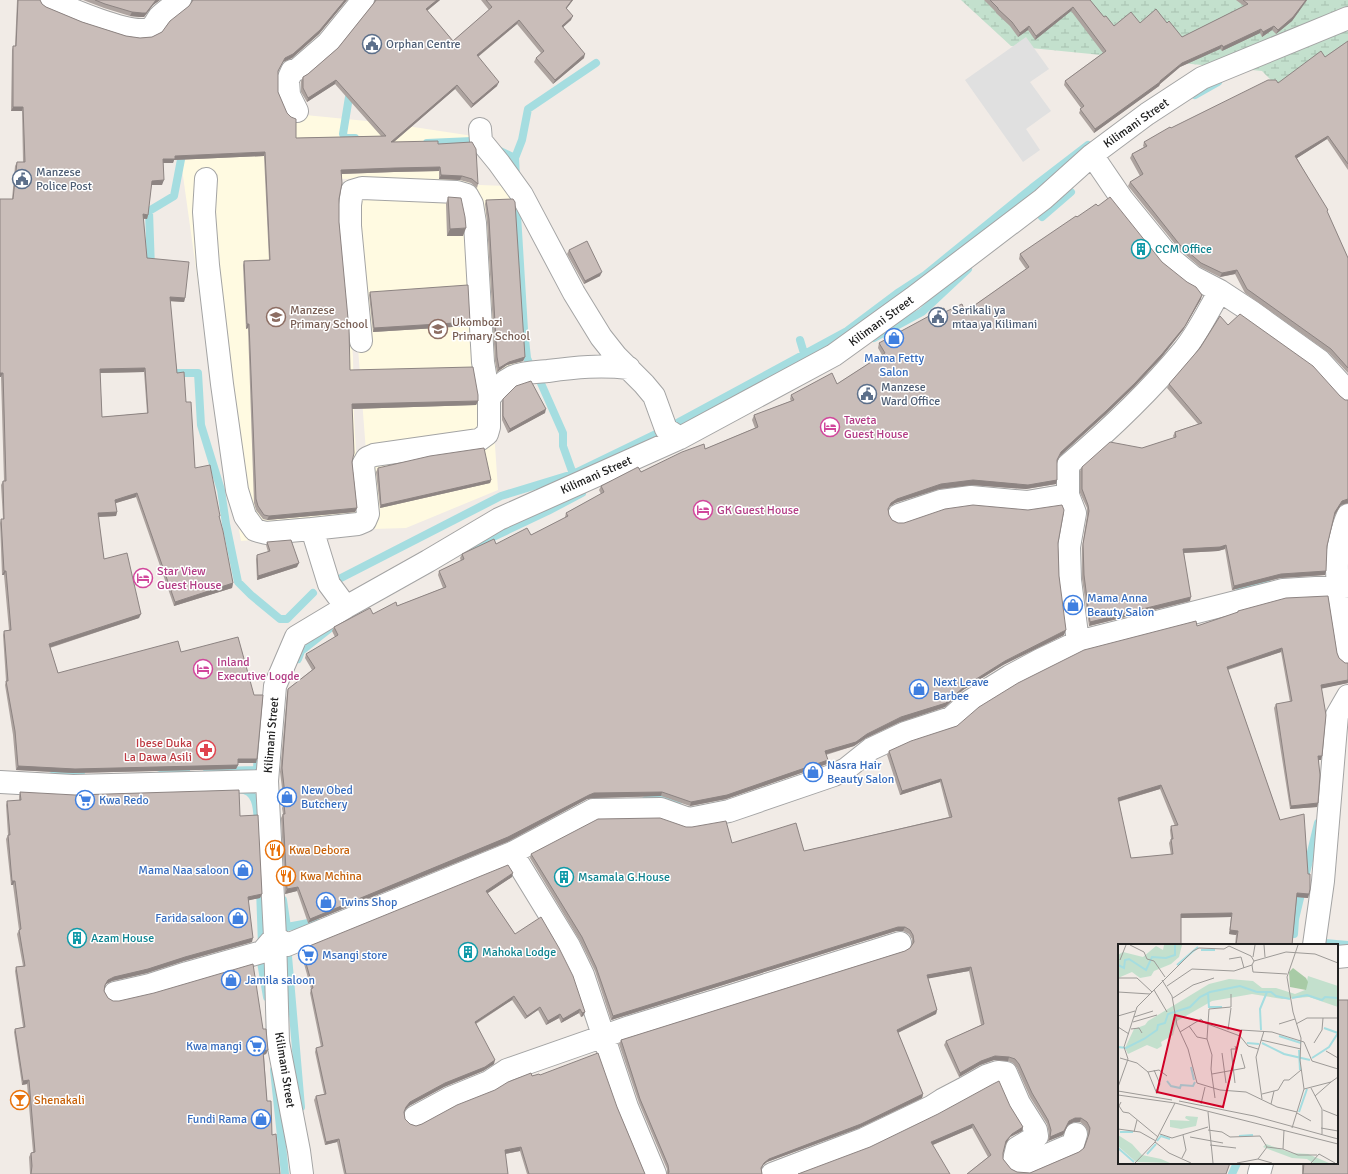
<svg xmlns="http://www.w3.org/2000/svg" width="1348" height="1174" viewBox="0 0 1348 1174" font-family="Signika,sans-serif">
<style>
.education{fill:#fffae1}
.wetland{fill:url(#wetland-marsh)}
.parking{fill:#e0e0e0}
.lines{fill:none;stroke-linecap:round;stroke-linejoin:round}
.stream{stroke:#a5dde0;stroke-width:8}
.minor-casing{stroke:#a4a4a4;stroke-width:24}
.minor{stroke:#fff;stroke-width:22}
.wall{fill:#ada39f;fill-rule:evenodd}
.shaded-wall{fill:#8d8482}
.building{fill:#c9bdb9;stroke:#8d8482;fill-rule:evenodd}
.labels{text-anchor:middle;stroke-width:3;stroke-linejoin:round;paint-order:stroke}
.service-label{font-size:12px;fill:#4e5e75;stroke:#fff;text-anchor:start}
.street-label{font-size:12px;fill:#202020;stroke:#fff}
.culture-label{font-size:12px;fill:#0d838f;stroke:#fff;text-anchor:start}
.education-label{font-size:12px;fill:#785e54;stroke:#fff;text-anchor:start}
.shop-label{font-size:12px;fill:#366cbe;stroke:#fff;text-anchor:start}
.hotel-label{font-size:12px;fill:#b23c85;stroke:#fff;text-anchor:start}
.health-label{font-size:12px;fill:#be3a42;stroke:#fff;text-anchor:end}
.food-label{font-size:12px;fill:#c56008;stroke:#fff;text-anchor:start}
.inset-river{fill:none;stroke:#a5dde0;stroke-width:2}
.inset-road{fill:none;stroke:#9d9a97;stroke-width:1}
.view{fill:#d00026;fill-opacity:0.15;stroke:#d00026;stroke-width:2}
.inset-edge{fill:none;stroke:#202020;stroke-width:2}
</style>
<defs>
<pattern id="wetland-marsh" width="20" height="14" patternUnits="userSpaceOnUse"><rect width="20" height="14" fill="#c3e0cd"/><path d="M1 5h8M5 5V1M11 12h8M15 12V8" fill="none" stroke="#a7c0b0"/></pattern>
</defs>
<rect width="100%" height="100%" fill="#f1ebe6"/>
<path class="education" d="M 295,114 L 387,123 L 473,136 L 478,183 L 433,182 L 368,178 L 342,179 L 348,294 L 353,357 L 354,415 L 357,470 L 366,531 L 241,541 L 206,340 L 176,126 Z
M 345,180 L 507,186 L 514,201 L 522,374 L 492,401 L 498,490 L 406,528 L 372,529 Z"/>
<path class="wetland" d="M 961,0 L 1348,0 L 1348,156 L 1262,71 L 1011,46 Z"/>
<path class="parking" d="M 1026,37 L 1049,69 L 1030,82 L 1051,111 L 1026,129 L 1040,150 L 1023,162 L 965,80 Z"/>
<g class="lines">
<path class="stream" d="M 1195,95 L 1218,82
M 355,138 L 345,138 L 343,134 L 349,97 L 355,91
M 427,143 L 472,141
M 496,149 L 515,158
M 516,178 L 515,158 L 522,140 L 528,109 L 596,63
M 516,198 L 524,330 L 527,358 L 531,367
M 1042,217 L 1071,192
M 151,269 L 149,211 L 174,196 L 183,149
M 874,338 L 922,312 L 968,269
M 800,340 L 806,360
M 174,373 L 198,373 L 201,425 L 221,490 L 226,524 L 238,582 L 251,595 L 280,619 L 287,619 L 313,593
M 540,381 L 563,433 L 563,446 L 573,474
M 472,547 L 548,511 L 582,493
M 341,578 L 501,496 L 573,474 L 666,429 L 847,331 L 899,292 L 925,275 L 1032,188 L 1088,145
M 1239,592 L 1253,585 L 1268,584
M 298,659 L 301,651 L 329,629
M 160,768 L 171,771 L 186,770
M 207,769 L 213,768 L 219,771 L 257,770 L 258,748
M 52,776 L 81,772
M 240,789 C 258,791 257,810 258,824
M 646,800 C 661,797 670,795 680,808
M 260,888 L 262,946
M 283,900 L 287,927 L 314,922 L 322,924
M 1294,934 L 1295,919 L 1318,823
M 1322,934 L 1322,938 L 1325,943 L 1348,945
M 288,956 L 301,1107
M 261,962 L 267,997
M 274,1070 L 285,1174
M 1232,1174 L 1237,1163"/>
<g class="minor-casing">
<path id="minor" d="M 50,0 C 70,9 129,35 149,29 C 154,27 156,21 159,17 C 165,11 173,6 180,0
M 297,111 L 289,95 L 288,80 L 292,71 L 298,69 L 328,43 L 363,0
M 480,129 L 481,141 L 499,163 L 522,195 L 574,293 L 601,337 L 616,356 L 644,384 L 654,396 L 666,429 L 680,438
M 1092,155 L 1122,199 L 1170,258 L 1193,277 L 1220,291 L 1252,312 L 1320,361 L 1348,392
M 206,179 L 204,212 L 208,265 L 222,384 L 237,490 L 245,516 L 255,530 L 266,533 L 312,529
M 361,341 L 350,226 L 350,205 L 352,191 L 362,188 L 457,192 L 467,195 L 472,204 L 475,223 L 483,362 L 489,398
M 899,515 L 941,501 L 971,497 L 1027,502 L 1068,495
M 1348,515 C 1342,528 1337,549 1337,563 C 1336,592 1345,626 1348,655
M 346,607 L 329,584 L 312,529 L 358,524 L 365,521 L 368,514 L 363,465 L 367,458 L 374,455 L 479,440 L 487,434 L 489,427 L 489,398 C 496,390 502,382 512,377 C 523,372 536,372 548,371 C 577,367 600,365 629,368
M 1078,642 L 1070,580 L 1069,547 L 1075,513 L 1068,495 L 1068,465 C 1109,430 1149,392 1183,351 C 1198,333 1208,311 1220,291
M 0,782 L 73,786 L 267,781
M 512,853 L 569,946 L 583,975 L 627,1107 L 655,1174
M 275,937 L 287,945 L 512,853 L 593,810 L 661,809 L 689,819 L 729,811 L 834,775 L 846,769 L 871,749 L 905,733 L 951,718 L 970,701 L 1010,676 L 1040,660 L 1078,642 L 1283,590 L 1348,586
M 1314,945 L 1323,881 L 1337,715 L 1348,696
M 1337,957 L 1348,956
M 115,993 L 150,985 L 187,973 L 262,952 L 275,937
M 415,1117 L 450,1098 L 489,1082 L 507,1070 L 630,1027 L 728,997 L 900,943
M 302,1174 L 299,1151 L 278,1042 L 275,937 L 267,781 L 275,686 L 296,637 L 346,607 L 428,561 L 499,519 L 680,438 L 834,355 L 913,298 L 1043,199 L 1092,155 L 1147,114 L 1202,78 L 1348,18
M 772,1174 L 864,1139 L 931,1107 L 942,1100 L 963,1089 L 986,1076 L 998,1072 L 1006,1073 L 1019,1103 L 1036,1130 L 1037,1136 L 1017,1148 L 1014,1160 L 1018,1164 L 1024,1165 L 1073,1144 L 1076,1134
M 1259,1174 L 1262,1163"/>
</g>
<use href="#minor" class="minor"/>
</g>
<path class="wall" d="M 17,0 L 40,0 L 42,4 L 46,7 L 82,22 L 126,36 L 140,38 L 152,37 L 162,32 L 189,6 L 192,2 L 192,0 L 347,0 L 319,34 L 292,58 L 283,62 L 278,72 L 278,92 L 296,138 L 381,136 L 335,84 L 307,102 L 301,92 L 301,81 L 303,77 L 308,74 L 338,48 L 374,3 L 375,0 L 440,0 L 427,11 L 453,41 L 489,10 L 481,0 L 573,0 L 566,9 L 571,20 L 563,27 L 584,58 L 553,84 L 534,62 L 536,58 L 541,53 L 517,24 L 478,57 L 497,86 L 471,108 L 455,89 L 394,142 L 438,144 L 478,184 L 477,188 L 471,183 L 460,180 L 439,179 L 439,171 L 394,172 L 342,174 L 339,199 L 339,222 L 350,370 L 478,401 L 476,405 L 352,409 L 352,462 L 357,508 L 355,512 L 267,520 L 263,519 L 256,510 L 254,503 L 248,328 L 246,329 L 243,265 L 244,261 L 269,260 L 264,156 L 174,160 L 173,163 L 163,163 L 162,185 L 151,185 L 148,215 L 147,219 L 143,219 L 147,258 L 185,298 L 184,302 L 170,301 L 177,373 L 186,402 L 195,468 L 219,519 L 233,583 L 232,588 L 174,606 L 136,497 L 115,503 L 117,512 L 116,516 L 98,517 L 104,559 L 139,618 L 50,648 L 58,673 L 181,652 L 256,763 L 238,763 L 238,765 L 236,769 L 73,773 L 16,770 L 13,735 L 5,685 L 6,681 L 3,635 L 4,631 L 9,630 L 4,575 L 2,575 L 0,523 L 1,519 L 3,519 L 1,485 L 3,481 L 4,481 L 1,377 L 12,199 L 15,166 L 17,162 L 23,162 L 22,111 L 11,111 L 12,50 L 13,46 L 15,46 ZM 144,372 L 147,413 L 102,417 L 100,373 Z
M 83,0 L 160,0 L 153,5 L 144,17 L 140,17 L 130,16 L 104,8 Z
M 984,0 L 1090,0 L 1104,17 L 1114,26 L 1140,23 L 1167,23 L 1182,37 L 1244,6 L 1236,0 L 1307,0 L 1292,21 L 1276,34 L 1272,30 L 1262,37 L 1260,33 L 1222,51 L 1220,49 L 1180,67 L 1160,84 L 1159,86 L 1094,133 L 1079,113 L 1081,108 L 1064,85 L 1065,81 L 1103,53 L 1071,11 L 1035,40 L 1028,30 L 1018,37 L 1010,26 L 996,13 L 996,12 Z
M 1348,41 L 1348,170 L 1327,139 L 1297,158 L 1327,212 L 1348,258 L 1348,373 L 1329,353 L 1245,293 L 1235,274 L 1220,277 L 1200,267 L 1179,249 L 1128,186 L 1130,182 L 1140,176 L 1130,158 L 1132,154 L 1144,147 L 1143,146 L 1144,142 L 1171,128 L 1278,83 L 1325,57 Z
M 448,197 L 463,236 L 447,236 L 446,204 Z
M 486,200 L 525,357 L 523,361 L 507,365 L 497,372 L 495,361 L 487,222 L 485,204 Z
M 1098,206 L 1162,262 L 1201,299 L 1183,330 L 1161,358 L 1134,387 L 1105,415 L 1060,456 L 1057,461 L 1056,484 L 1026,489 L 972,485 L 939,489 L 895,503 L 889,507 L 888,509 L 889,515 L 892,520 L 898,523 L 1058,543 L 1059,576 L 1064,635 L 1003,665 L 963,690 L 945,707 L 900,722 L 866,738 L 854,746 L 826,755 L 827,764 L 726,799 L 690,806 L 661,796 L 593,798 L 587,799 L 507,842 L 308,923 L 297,891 L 285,894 L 281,818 L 283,814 L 282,808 L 284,804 L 280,772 L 287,693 L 288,689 L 312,670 L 305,658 L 306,654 L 335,637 L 332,631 L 334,627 L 397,606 L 443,588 L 438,575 L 439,571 L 461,561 L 460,558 L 462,554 L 531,535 L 565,518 L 565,517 L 566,513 L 601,494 L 599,490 L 601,486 L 705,449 L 755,428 L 752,420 L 754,415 L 791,401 L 790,399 L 791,395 L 837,384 L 882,355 L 878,348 L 879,343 L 945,312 L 965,312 L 1026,269 L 1019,259 L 1020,254 L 1077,217 Z
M 569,250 L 600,276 L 584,284 L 567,254 Z
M 370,292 L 470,322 L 468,326 L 373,332 L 369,295 Z
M 1228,325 L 1345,400 L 1348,400 L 1348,503 L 1341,505 L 1335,515 L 1327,546 L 1325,575 L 1280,578 L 1232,590 L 1225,549 L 1218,551 L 1184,553 L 1190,601 L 1089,626 L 1082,579 L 1082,548 L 1087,515 L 1087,508 L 1080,493 L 1080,471 L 1082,467 L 1174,438 L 1173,436 L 1175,432 L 1198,424 L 1167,388 L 1169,384 Z
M 503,399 L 545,413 L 508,433 L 502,420 L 502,403 Z
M 378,468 L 491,480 L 490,483 L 380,508 L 376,472 Z
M 267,542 L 297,567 L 257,580 L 256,559 L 257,555 L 268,552 L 266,545 Z
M 1238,611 L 1337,653 L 1339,658 L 1345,663 L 1348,663 L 1348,683 L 1322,688 L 1321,760 L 1319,760 L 1318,803 L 1317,807 L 1290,809 L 1274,708 L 1276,704 L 1290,702 L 1281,652 L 1228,670 L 1280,820 L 1308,874 L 1309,894 L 1308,898 L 1297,897 L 1292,945 L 1235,945 L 1236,935 L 1229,934 L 1231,917 L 1181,918 L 1119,945 L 1226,1174 L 967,1174 L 988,1157 L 972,1128 L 933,1145 L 798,1174 L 1010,1106 L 1023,1127 L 1022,1131 L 1010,1137 L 1006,1144 L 1003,1153 L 1003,1159 L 1011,1169 L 1017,1172 L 1030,1173 L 1079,1152 L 1084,1148 L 1088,1137 L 1088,1132 L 1085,1126 L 1080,1122 L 1074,1122 L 1068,1125 L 1063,1135 L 1048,1141 L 1049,1134 L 1047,1124 L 1030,1097 L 1017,1068 L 1013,1063 L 1008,1061 L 994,1060 L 980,1065 L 959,1077 L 944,1045 L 946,1041 L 981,1025 L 969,971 L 928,978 L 937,1010 L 936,1014 L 898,1033 L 923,1094 L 922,1098 L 859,1128 L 767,1162 L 762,1166 L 761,1168 L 762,1174 L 667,1174 L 667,1169 L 639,1103 L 619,1044 L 621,1040 L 905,951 L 910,948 L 912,945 L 912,939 L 909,934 L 903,931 L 896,931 L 611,1020 L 595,971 L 580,941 L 530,858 L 531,854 L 732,843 L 804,851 L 949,817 L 940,782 L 900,795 L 887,755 L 889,751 L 957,726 L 1197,626 L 1237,613 ZM 1160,789 L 1175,826 L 1171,826 L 1170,830 L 1171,839 L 1169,843 L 1171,855 L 1131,858 L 1118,802 Z
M 20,792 L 240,816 L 262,894 L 260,898 L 248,900 L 252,942 L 184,961 L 147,973 L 112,981 L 106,984 L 105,987 L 104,991 L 108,998 L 113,1001 L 263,1029 L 268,1050 L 266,1054 L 264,1055 L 267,1101 L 272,1135 L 280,1174 L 30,1174 L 29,1157 L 31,1153 L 33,1152 L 27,1084 L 22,1085 L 14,1032 L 15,1029 L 23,1027 L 15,971 L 16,967 L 23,966 L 17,934 L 19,930 L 13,885 L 11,885 L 6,839 L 8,835 L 6,805 L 7,801 L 19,801 L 19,796 Z
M 512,877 L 487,893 L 515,934 L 585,1012 L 583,1016 L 581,1017 L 579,1013 L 561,1023 L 559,1018 L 546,1025 L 538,1010 L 525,1019 L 512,1000 L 476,1024 L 494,1064 L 483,1071 L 444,1087 L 409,1106 L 405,1110 L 404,1112 L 405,1119 L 410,1124 L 416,1126 L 422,1124 L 532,1076 L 540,1075 L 617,1107 L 645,1174 L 527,1174 L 520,1151 L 505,1154 L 508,1174 L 344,1174 L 337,1142 L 325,1145 L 314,1100 L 316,1096 L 324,1094 L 315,1052 L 316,1048 L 321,1047 L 310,993 L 311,989 L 301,953 L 302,949 Z
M 1302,1163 L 1337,1163 L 1348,1174 L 1302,1174 Z"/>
<path class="shaded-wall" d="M 156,0 L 160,0 L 153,5 L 144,17 L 140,17 L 130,16 L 132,12 Z
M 345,0 L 347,0 L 319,34 L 292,58 L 283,62 L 276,75 L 285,58 Z
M 437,0 L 440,0 L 424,13 L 426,9 Z
M 572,0 L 573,0 L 564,12 L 566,8 Z
M 1306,0 L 1307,0 L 1292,21 L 1276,34 L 1278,30 Z
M 1073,7 L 1071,11 L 1035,40 L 1036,36 Z
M 573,16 L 571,20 L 560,30 L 562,26 Z
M 519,20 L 517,24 L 475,59 L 477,55 Z
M 1029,26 L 1028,30 L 1018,37 L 1020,33 Z
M 1274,26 L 1272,30 L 1262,37 L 1263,32 Z
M 1261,29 L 1260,33 L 1222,51 L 1223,47 Z
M 1222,45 L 1220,49 L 1180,67 L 1160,84 L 1159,86 L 1094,133 L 1095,129 L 1160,81 L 1182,63 Z
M 585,54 L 584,58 L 553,84 L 555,80 Z
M 336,80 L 335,84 L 307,102 L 308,98 Z
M 499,82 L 497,86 L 471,108 L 473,104 Z
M 457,85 L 455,89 L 389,146 L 391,142 Z
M 13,107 L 23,107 L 22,111 L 11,111 Z
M 1328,136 L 1327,139 L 1294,160 L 1295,156 Z
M 265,152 L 264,156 L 174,160 L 173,163 L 162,163 L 163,159 L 175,156 Z
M 440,167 L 439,171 L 394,172 L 340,174 L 341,170 L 395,168 Z
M 441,175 L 462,176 L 460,180 L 439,179 Z
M 164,180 L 162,185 L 150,185 L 152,181 Z
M 143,214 L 148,215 L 147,219 L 141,218 Z
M 466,228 L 463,236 L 447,236 L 450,229 Z
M 1237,270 L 1235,274 L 1220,277 L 1222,273 Z
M 602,272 L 600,276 L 584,284 L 585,281 Z
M 1202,295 L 1201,299 L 1183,330 L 1161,358 L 1134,387 L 1105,415 L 1060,456 L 1056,465 L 1061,452 Z
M 170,297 L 185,298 L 184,302 L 168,301 Z
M 470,322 L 468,326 L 373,332 L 374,328 Z
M 247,324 L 249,324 L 248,328 L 246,329 Z
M 525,357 L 523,361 L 507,365 L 497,372 L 499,368 L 509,362 Z
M 145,368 L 144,372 L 99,373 L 100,369 Z
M 0,373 L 3,373 L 1,377 L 0,377 Z
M 478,401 L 476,405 L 351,409 L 352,404 Z
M 546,409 L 545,413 L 508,433 L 510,429 Z
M 491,480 L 490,483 L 380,508 L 381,505 Z
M 973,480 L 1057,480 L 1056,484 L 1026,489 L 972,485 L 939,489 L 895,503 L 889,507 L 887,513 L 891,503 L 897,499 L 941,484 Z
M 137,493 L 136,497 L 113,504 L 115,500 Z
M 1348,499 L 1348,503 L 1341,505 L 1334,516 L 1335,512 L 1342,501 Z
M 357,508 L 355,512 L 267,520 L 269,516 Z
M 117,512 L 116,516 L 96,517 L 98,513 Z
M 1226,545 L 1225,549 L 1218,551 L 1182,553 L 1183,549 Z
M 299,563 L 297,567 L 257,580 L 258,576 Z
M 4,571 L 6,571 L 4,575 L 2,575 Z
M 1326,571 L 1325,575 L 1280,578 L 1232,590 L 1234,586 L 1281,574 Z
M 233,583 L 232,588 L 174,606 L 175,602 Z
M 1191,597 L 1190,601 L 1089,626 L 1090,622 Z
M 141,614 L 139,618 L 48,648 L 49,644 Z
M 1066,630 L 1064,635 L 1003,665 L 963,690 L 945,707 L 900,722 L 866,738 L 854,746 L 823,755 L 825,751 L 867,734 L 965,686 L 1005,661 Z
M 1282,648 L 1281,652 L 1225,670 L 1227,667 Z
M 1348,680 L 1348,683 L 1320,689 L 1321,685 Z
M 1318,756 L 1322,756 L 1321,760 L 1317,760 Z
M 238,759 L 257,759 L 256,763 L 236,763 Z
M 828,760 L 827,764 L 726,799 L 690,806 L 691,802 Z
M 238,765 L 236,769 L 73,773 L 16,770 L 18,766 Z
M 941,779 L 940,782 L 900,795 L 902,791 Z
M 1161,785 L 1160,789 L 1116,802 L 1118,798 Z
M 662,792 L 661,796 L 593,798 L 587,799 L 507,842 L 308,923 L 310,919 L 589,795 L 594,793 Z
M 1318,803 L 1317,807 L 1290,809 L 1291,806 Z
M 513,873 L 512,877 L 485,895 L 486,891 Z
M 12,881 L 15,881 L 13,885 L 11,885 Z
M 298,887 L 297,891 L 285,894 L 287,889 Z
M 1297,893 L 1309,894 L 1308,898 L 1296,897 Z
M 262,894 L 260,898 L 246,901 L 248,897 Z
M 1232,913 L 1231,917 L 1180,918 L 1181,914 Z
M 898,927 L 905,927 L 903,931 L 896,931 L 611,1020 L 613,1016 Z
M 1230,930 L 1238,931 L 1236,935 L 1229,934 Z
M 253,938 L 252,942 L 184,961 L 147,973 L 112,981 L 106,984 L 103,989 L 105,985 L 108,980 L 114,977 Z
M 971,967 L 969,971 L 926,979 L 927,975 Z
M 514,996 L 512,1000 L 473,1025 L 475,1022 Z
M 540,1007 L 538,1010 L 525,1019 L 527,1016 Z
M 580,1009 L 579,1013 L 561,1023 L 563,1019 Z
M 937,1010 L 936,1014 L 895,1034 L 897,1030 Z
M 585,1012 L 583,1016 L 581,1017 L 582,1013 Z
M 560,1014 L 559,1018 L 546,1025 L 548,1021 Z
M 268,1050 L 266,1054 L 262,1055 L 263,1051 Z
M 995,1056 L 1009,1057 L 1008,1061 L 994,1060 L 980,1065 L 959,1077 L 960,1073 L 981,1061 Z
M 495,1060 L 494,1064 L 483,1071 L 444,1087 L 409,1106 L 404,1111 L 406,1107 L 410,1102 L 445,1083 Z
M 29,1080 L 27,1084 L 22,1085 L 23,1081 Z
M 923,1094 L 922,1098 L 859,1128 L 767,1162 L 762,1166 L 760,1172 L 764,1163 L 769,1159 Z
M 1075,1118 L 1081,1118 L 1080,1122 L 1074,1122 L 1068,1125 L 1063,1135 L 1048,1141 L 1050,1137 L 1069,1121 Z
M 973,1124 L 972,1128 L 930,1146 L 931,1142 Z
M 1023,1127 L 1022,1131 L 1010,1137 L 1005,1145 L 1006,1141 L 1012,1134 Z
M 339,1139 L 337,1142 L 325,1145 L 326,1142 Z
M 521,1147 L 520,1151 L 504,1154 L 505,1150 Z"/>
<path class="building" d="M 18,0 L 40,0 L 42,4 L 46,7 L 82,22 L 126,36 L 140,38 L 152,37 L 162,32 L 170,21 L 189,6 L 193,0 L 345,0 L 320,30 L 293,54 L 285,58 L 278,71 L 278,92 L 287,113 L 291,117 L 296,119 L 296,138 L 386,136 L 336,80 L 308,98 L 303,88 L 303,77 L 308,74 L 338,48 L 374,3 L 376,0 L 437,0 L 426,9 L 453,41 L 492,7 L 486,0 L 572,0 L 566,8 L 573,16 L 562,26 L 585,54 L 555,80 L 536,58 L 544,51 L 519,20 L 477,55 L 499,82 L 473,104 L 457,85 L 391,142 L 438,141 L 438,144 L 472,142 L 476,149 L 478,184 L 472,179 L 462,176 L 441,175 L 440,167 L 395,168 L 341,170 L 342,183 L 339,199 L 339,222 L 349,329 L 350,370 L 473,367 L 478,395 L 478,401 L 352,404 L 354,453 L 352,462 L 357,508 L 269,516 L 264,515 L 258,506 L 256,499 L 249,324 L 247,324 L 244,261 L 270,260 L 265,152 L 175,156 L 175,159 L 163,159 L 164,180 L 152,181 L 148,215 L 143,214 L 147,258 L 189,262 L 185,298 L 170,297 L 177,373 L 184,372 L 186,402 L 191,402 L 195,468 L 210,465 L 220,516 L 219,516 L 223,531 L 233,583 L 175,602 L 137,493 L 115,500 L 117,512 L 98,513 L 104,559 L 127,553 L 141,614 L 49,644 L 58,673 L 178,641 L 181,652 L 238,637 L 254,695 L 263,695 L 257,759 L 238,759 L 238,765 L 75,769 L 18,766 L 15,731 L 6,681 L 8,681 L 4,631 L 11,630 L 6,571 L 4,571 L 1,519 L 4,519 L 3,481 L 6,481 L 3,373 L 0,373 L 0,199 L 13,199 L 17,162 L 25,162 L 23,107 L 13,107 L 13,46 L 16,46 ZM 145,368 L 148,413 L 102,417 L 100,369 Z
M 95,0 L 156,0 L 146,13 L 142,13 L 132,12 L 105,4 Z
M 990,0 L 1090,0 L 1104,17 L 1106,16 L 1114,26 L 1131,12 L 1140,23 L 1156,9 L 1167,23 L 1169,21 L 1182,37 L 1248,4 L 1243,0 L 1306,0 L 1293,17 L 1278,30 L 1274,26 L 1263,32 L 1261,29 L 1223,47 L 1222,45 L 1182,63 L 1160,81 L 1160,82 L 1095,129 L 1080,109 L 1084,106 L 1065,81 L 1106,51 L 1073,7 L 1036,36 L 1029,26 L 1020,33 L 1012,22 L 998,9 L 998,8 Z
M 1348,41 L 1348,164 L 1328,136 L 1295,156 L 1328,210 L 1327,211 L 1348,258 L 1348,368 L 1331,349 L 1247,289 L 1237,270 L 1222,273 L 1201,263 L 1180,245 L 1130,182 L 1143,174 L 1132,154 L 1147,146 L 1144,142 L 1170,127 L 1171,128 L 1268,80 L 1276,80 L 1278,83 L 1321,51 L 1325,57 Z
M 448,197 L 461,198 L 465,217 L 466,228 L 450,229 Z
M 1110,197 L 1162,262 L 1187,282 L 1196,287 L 1202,295 L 1185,326 L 1162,354 L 1135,383 L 1106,411 L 1061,452 L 1057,460 L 1057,480 L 1028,485 L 973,480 L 941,484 L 897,499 L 891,503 L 888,509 L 889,515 L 892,520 L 898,523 L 904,523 L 945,509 L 973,505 L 1028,510 L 1062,505 L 1064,510 L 1058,543 L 1059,576 L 1066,630 L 1005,661 L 965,686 L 946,703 L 901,717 L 867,734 L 856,742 L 825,751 L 828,760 L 727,795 L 691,802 L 662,792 L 594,793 L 589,795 L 508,837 L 310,919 L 298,887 L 287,889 L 283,814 L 285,814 L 284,804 L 286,804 L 282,768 L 288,689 L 315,668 L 306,654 L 338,635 L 334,627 L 370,608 L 373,614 L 396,602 L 397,606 L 446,587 L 439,571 L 464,559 L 462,554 L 494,539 L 496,544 L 527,528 L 531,535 L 568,516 L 566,513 L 604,492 L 601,486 L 638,467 L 641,472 L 682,452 L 704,444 L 705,449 L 758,427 L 754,415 L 794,400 L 791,395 L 832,373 L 837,384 L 885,353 L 879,343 L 944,308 L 945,312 L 962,304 L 965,312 L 1029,267 L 1020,254 L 1076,216 L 1077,217 L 1096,204 L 1098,206 Z
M 513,199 L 515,202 L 525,357 L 509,362 L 499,368 L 497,357 L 489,219 L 486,200 Z
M 587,241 L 602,272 L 585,281 L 569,250 Z
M 468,285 L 470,322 L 374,328 L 370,292 Z
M 1240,314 L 1313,366 L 1340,396 L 1345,400 L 1348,400 L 1348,499 L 1342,501 L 1335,512 L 1327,546 L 1326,571 L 1281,574 L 1234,586 L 1226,545 L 1220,547 L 1183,549 L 1191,597 L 1090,622 L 1084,575 L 1083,544 L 1089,511 L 1088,505 L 1082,489 L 1082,467 L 1110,442 L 1142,448 L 1176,437 L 1175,432 L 1202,423 L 1169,384 L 1200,348 L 1220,316 L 1228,325 Z
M 531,381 L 546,409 L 510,429 L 503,416 L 503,399 L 516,386 Z
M 484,448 L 491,480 L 381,505 L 378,468 L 430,456 Z
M 291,540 L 299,563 L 258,576 L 257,555 L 270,551 L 267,542 Z
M 1328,596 L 1337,653 L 1339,658 L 1345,663 L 1348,663 L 1348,680 L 1321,685 L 1326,715 L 1322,756 L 1318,756 L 1320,775 L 1318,803 L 1291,806 L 1276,704 L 1292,701 L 1282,648 L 1227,667 L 1280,820 L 1304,814 L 1308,874 L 1310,874 L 1310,889 L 1309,894 L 1297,893 L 1292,945 L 1236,945 L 1238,931 L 1230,930 L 1232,913 L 1181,914 L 1181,945 L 1119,945 L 1119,1163 L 1230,1163 L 1226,1174 L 967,1174 L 991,1155 L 973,1124 L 931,1142 L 950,1174 L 798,1174 L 870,1147 L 938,1114 L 993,1084 L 999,1081 L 1010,1106 L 1023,1127 L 1012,1134 L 1006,1141 L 1003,1153 L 1003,1159 L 1011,1169 L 1017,1172 L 1030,1173 L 1079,1152 L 1084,1148 L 1089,1134 L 1090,1128 L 1087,1122 L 1081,1118 L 1075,1118 L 1069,1121 L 1064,1131 L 1050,1137 L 1051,1130 L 1048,1120 L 1032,1093 L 1019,1064 L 1015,1059 L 1009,1057 L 995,1056 L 981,1061 L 960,1073 L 946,1041 L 984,1024 L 971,967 L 927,975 L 937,1010 L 897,1030 L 923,1094 L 861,1124 L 769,1159 L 764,1163 L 761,1168 L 762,1174 L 668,1174 L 669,1172 L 668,1165 L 640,1099 L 621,1040 L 905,951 L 910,948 L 914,942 L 913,935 L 910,930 L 905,927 L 898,927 L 613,1016 L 596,967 L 582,937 L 531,854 L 598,819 L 660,818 L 686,827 L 692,827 L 726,821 L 732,843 L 796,823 L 804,851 L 952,817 L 941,779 L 902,791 L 889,751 L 911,741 L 957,726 L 979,707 L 1018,683 L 1084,650 L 1196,621 L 1197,626 L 1238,612 L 1238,611 L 1286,598 ZM 1161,785 L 1178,825 L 1171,826 L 1173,839 L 1171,839 L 1173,854 L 1131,858 L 1118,798 Z
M 239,790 L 240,816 L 258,815 L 262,894 L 248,897 L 253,938 L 185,957 L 148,969 L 114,977 L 108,980 L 105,985 L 104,991 L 108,998 L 113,1001 L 119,1001 L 154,993 L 253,964 L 263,1029 L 266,1029 L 268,1050 L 263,1051 L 267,1101 L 271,1101 L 272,1135 L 276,1134 L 280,1174 L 31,1174 L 32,1166 L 31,1153 L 35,1152 L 29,1080 L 23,1081 L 15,1029 L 25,1027 L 16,967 L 25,966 L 19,930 L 21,929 L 15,881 L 12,881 L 8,835 L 10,835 L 7,801 L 21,800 L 20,792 L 75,795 Z
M 508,865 L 513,873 L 486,891 L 515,934 L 541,917 L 559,948 L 573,976 L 585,1012 L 582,1013 L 580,1009 L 563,1019 L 560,1014 L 548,1021 L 540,1007 L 527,1016 L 514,996 L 475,1022 L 495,1060 L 485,1067 L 445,1083 L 410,1102 L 406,1107 L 404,1112 L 405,1119 L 410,1124 L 416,1126 L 422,1124 L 457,1105 L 495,1090 L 508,1082 L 531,1073 L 532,1076 L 539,1074 L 540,1075 L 598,1053 L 617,1107 L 645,1174 L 529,1174 L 521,1147 L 505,1150 L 508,1174 L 346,1174 L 339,1139 L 326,1142 L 316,1096 L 326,1094 L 316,1048 L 323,1046 L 311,989 L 313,988 L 302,949 Z
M 1337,1000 L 1348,1000 L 1348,1174 L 1303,1174 L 1304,1163 L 1337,1163 Z"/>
<defs>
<g id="civic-ring" transform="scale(1)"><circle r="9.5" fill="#fff" stroke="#5c6f8a" stroke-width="1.5"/><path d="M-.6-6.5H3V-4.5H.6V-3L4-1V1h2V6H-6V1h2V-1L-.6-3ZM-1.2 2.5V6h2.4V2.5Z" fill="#5c6f8a"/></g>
<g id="building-ring" transform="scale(1)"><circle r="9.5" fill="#fff" stroke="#0f9aa8" stroke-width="1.5"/><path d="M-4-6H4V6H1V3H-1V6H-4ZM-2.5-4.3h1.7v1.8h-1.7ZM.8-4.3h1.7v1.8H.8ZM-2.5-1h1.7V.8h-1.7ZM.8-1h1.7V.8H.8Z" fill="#0f9aa8"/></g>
<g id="school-ring" transform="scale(1)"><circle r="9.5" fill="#fff" stroke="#8d6e63" stroke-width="1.5"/><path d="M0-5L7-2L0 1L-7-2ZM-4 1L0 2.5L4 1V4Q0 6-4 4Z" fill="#8d6e63"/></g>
<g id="shop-ring" transform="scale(1)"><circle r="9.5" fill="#fff" stroke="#3f7fe0" stroke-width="1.5"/><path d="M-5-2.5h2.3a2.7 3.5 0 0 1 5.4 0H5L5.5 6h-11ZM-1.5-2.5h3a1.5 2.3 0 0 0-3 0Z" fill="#3f7fe0"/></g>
<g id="hotel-ring" transform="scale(1)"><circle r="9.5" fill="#fff" stroke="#d1479c" stroke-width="1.5"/><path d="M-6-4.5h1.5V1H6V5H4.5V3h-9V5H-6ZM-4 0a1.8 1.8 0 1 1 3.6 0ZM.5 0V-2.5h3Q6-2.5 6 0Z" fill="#d1479c"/></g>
<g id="pharmacy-ring" transform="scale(1)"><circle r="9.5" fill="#fff" stroke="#e0444e" stroke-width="1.5"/><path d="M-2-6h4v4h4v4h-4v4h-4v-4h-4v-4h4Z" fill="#e0444e"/></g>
<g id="supermarket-ring" transform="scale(1)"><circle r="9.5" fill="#fff" stroke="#3f7fe0" stroke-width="1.5"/><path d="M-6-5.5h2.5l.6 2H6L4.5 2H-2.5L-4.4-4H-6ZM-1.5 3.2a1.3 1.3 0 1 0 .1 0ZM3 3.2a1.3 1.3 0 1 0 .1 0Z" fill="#3f7fe0"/></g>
<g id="restaurant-ring" transform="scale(1)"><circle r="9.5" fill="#fff" stroke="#e8710a" stroke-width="1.5"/><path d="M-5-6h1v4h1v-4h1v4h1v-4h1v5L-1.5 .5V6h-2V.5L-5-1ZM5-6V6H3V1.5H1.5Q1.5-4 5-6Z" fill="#e8710a"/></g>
<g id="bar-ring" transform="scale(1)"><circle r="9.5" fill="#fff" stroke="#e8710a" stroke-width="1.5"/><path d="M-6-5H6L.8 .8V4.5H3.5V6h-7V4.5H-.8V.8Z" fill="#e8710a"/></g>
</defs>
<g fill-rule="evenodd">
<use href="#civic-ring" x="372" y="44"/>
<use href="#civic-ring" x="22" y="179"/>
<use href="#building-ring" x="1141" y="249"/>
<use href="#school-ring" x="276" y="317"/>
<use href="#civic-ring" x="938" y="317"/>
<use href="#school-ring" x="438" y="329"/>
<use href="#shop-ring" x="894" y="338"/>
<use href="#civic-ring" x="867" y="394"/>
<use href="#hotel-ring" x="830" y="427"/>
<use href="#hotel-ring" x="703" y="510"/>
<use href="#hotel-ring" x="143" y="578"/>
<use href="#shop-ring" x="1073" y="605"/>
<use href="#hotel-ring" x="203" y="669"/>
<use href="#shop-ring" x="919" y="689"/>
<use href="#pharmacy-ring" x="206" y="750"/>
<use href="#shop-ring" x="813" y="772"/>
<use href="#shop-ring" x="287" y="797"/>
<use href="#supermarket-ring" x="85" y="800"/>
<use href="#restaurant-ring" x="275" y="850"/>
<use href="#shop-ring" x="243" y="870"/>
<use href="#restaurant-ring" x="286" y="876"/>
<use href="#building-ring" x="564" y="877"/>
<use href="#shop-ring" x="326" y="902"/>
<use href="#shop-ring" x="238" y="918"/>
<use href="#building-ring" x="77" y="938"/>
<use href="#building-ring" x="468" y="952"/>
<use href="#supermarket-ring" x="308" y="955"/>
<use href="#shop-ring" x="231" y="980"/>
<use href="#supermarket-ring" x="256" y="1046"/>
<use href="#bar-ring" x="20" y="1100"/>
<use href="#shop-ring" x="261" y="1119"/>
</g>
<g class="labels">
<g class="service-label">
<text x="386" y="48">Orphan Centre</text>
<text x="36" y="176">Manzese<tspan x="36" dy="14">Police Post</tspan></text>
<text x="952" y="314">Serikali ya<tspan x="952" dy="14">mtaa ya Kilimani</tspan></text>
<text x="881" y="391">Manzese<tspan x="881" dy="14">Ward Office</tspan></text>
</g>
<g class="street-label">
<text transform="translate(1136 123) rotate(-35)" y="4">Kilimani Street</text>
<text transform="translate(881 321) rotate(-36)" y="4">Kilimani Street</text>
<text transform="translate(596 475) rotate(-24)" y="4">Kilimani Street</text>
<text transform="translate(271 735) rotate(-85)" y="4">Kilimani Street</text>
<text transform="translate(285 1070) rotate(81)" y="4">Kilimani Street</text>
</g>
<g class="culture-label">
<text x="1155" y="253">CCM Office</text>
<text x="578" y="881">Msamala G.House</text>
<text x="91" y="942">Azam House</text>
<text x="482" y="956">Mahoka Lodge</text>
</g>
<g class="education-label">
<text x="290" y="314">Manzese<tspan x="290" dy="14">Primary School</tspan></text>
<text x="452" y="326">Ukombozi<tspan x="452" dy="14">Primary School</tspan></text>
</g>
<g class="shop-label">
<text x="894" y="362" text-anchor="middle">Mama Fetty<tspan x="894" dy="14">Salon</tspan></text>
<text x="1087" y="602">Mama Anna<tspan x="1087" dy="14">Beauty Salon</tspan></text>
<text x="933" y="686">Next Leave<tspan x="933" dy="14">Barbee</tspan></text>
<text x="827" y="769">Nasra Hair<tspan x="827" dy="14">Beauty Salon</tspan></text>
<text x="301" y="794">New Obed<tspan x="301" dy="14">Butchery</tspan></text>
<text x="99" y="804">Kwa Redo</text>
<text x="229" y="874" text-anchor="end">Mama Naa saloon</text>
<text x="340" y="906">Twins Shop</text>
<text x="224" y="922" text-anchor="end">Farida saloon</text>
<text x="322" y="959">Msangi store</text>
<text x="245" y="984">Jamila saloon</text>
<text x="242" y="1050" text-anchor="end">Kwa mangi</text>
<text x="247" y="1123" text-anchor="end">Fundi Rama</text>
</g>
<g class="hotel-label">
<text x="844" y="424">Taveta<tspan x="844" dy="14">Guest House</tspan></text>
<text x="717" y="514">GK Guest House</text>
<text x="157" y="575">Star View<tspan x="157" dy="14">Guest House</tspan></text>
<text x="217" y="666">Inland<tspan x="217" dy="14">Executive Logde</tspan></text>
</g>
<g class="health-label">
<text x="192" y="747">Ibese Duka<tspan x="192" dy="14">La Dawa Asili</tspan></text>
</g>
<g class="food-label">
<text x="289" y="854">Kwa Debora</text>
<text x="300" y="880">Kwa Mchina</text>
<text x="34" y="1104">Shenakali</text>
</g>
</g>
<g transform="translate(1118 944)">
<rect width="220" height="220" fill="#f1ebe6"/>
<path d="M 46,1 L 64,1 L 61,13 L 53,20 L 36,27 L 33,32 L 22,34 L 14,28 L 0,34 L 0,11 L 5,8 L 25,13 L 38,2 L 45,6 ZM 190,32 L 220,42 L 220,63 L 191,53 L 164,55 L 134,50 L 94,57 L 59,77 L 55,91 L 43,98 L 44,102 L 39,105 L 29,101 L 10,110 L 7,104 L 16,85 L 27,81 L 30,77 L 91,40 L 111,35 L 135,37 L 144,44 L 158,44 L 177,50 L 187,46 ZM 68,172 L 80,173 L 78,182 L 63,185 L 52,183 L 52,176 L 72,177 L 67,174 ZM 0,191 L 14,200 L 24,211 L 43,215 L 52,219 L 18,218 L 0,202 ZM 148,200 L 174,209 L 190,210 L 211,219 L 195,219 L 189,215 L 174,214 L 145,203 Z" fill="#c3e0cd"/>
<path d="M 175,24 L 188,34 L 190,38 L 188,46 L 172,43 L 171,28 Z" fill="#a8cba6"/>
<path class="inset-river" d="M 83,6 L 97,6M 0,21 L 6,24 L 7,16 L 11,15 L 28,26 L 34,13 L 48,14 L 57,11 L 57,1M 59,21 L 80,3M 139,48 L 153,48 L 158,52 L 172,55M 90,49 L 91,64M 174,54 L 189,51 L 204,56 L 207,53 L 220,54M 91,63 L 104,63M 206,84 L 220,89M 143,86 L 142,65 L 149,48M 161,92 L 183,99M 129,99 L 141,100M 144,99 L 166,110 L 192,116M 0,103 L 8,104 L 26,95 L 39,86 L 40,81 L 47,79 L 50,70 L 72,63 L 82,53 L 92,48 L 122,42 L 139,48M 181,106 L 182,126M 194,114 L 211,103 L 220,89M 73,123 L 76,136M 49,137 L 53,142 L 62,144 L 63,141 L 75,142 L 77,138M 181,168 L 189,145M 2,188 L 15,188M 121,192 L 135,191M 39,197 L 43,192 L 52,195M 0,204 L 16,218M 29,210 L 38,200"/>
<path class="inset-road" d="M 12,1 L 26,8M 146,1 L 147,13M 111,2 L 133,12 L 136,17M 26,8 L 29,15 L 36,17 L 47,33M 135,13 L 137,1M 111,15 L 123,13 L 126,24M 2,16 L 8,1M 134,21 L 135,28 L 169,30M 0,34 L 19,34 L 34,48M 44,36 L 54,52 L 59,81 L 70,105 L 79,139 L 102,146 L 128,148 L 159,163 L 179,168M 49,42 L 74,25 L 116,27 L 134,21 L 136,17 L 168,8 L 197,10 L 220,19M 36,46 L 49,68M 0,48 L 32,50M 55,54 L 75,41 L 96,34M 113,63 L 113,50M 0,72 L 17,67M 16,73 L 35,67M 15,78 L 39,71M 161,80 L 177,75M 178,80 L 189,74 L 220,74M 71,82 L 79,93 L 89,95M 0,83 L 11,90M 13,85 L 21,84 L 24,89M 110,86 L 113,64M 123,86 L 154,88 L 186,98 L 194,117 L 220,125M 62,88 L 83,75 L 87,79 L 122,92 L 130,102 L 140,105M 143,96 L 183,105M 196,99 L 204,86 L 205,74M 208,107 L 220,114M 104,109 L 108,139M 2,114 L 19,119 L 30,128M 36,126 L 42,140 L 38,147M 94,130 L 127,124 L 123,110M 117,139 L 113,105 L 118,105 L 117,102M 0,143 L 10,115 L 6,103 L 19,63 L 75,7 L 81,4 L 106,5 L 111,2M 193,144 L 204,165 L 204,190M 186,145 L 213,138 L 220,133M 0,147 L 54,156M 39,150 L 30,128 L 41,126 L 49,132M 144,150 L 160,146 L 166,136 L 171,136 L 183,126M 0,151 L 57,159 L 220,200M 197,152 L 213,138M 97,154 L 93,125 L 94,111 L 89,95 L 91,65 L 113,63M 144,155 L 138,113 L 146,87M 61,157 L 136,172 L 220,195M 3,158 L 1,162 L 5,168 L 11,169 L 40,193M 83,160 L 87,143M 153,160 L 156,147M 205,166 L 220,172M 90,168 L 95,219M 179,169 L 193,177M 174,184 L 186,145 L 182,116 L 183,94 L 175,68 L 169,33 L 180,1M 203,184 L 220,187M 0,185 L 22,188 L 38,197M 90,186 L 104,188 L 112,193 L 142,192 L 149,203 L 165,205 L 180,211 L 199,211M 16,188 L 19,176M 42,190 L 54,194 L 90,183M 72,193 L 105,199M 37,198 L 51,209 L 73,219M 92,201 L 118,204M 165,205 L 166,186M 64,214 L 68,206 L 65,191M 140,215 L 154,219M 17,219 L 37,198 L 57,159M 119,219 L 140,215 L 149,203M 193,219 L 201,210 L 217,219"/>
<path class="view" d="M 57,71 L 123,87 L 105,163 L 39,148 Z"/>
<rect width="220" height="220" class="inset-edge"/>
</g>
</svg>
